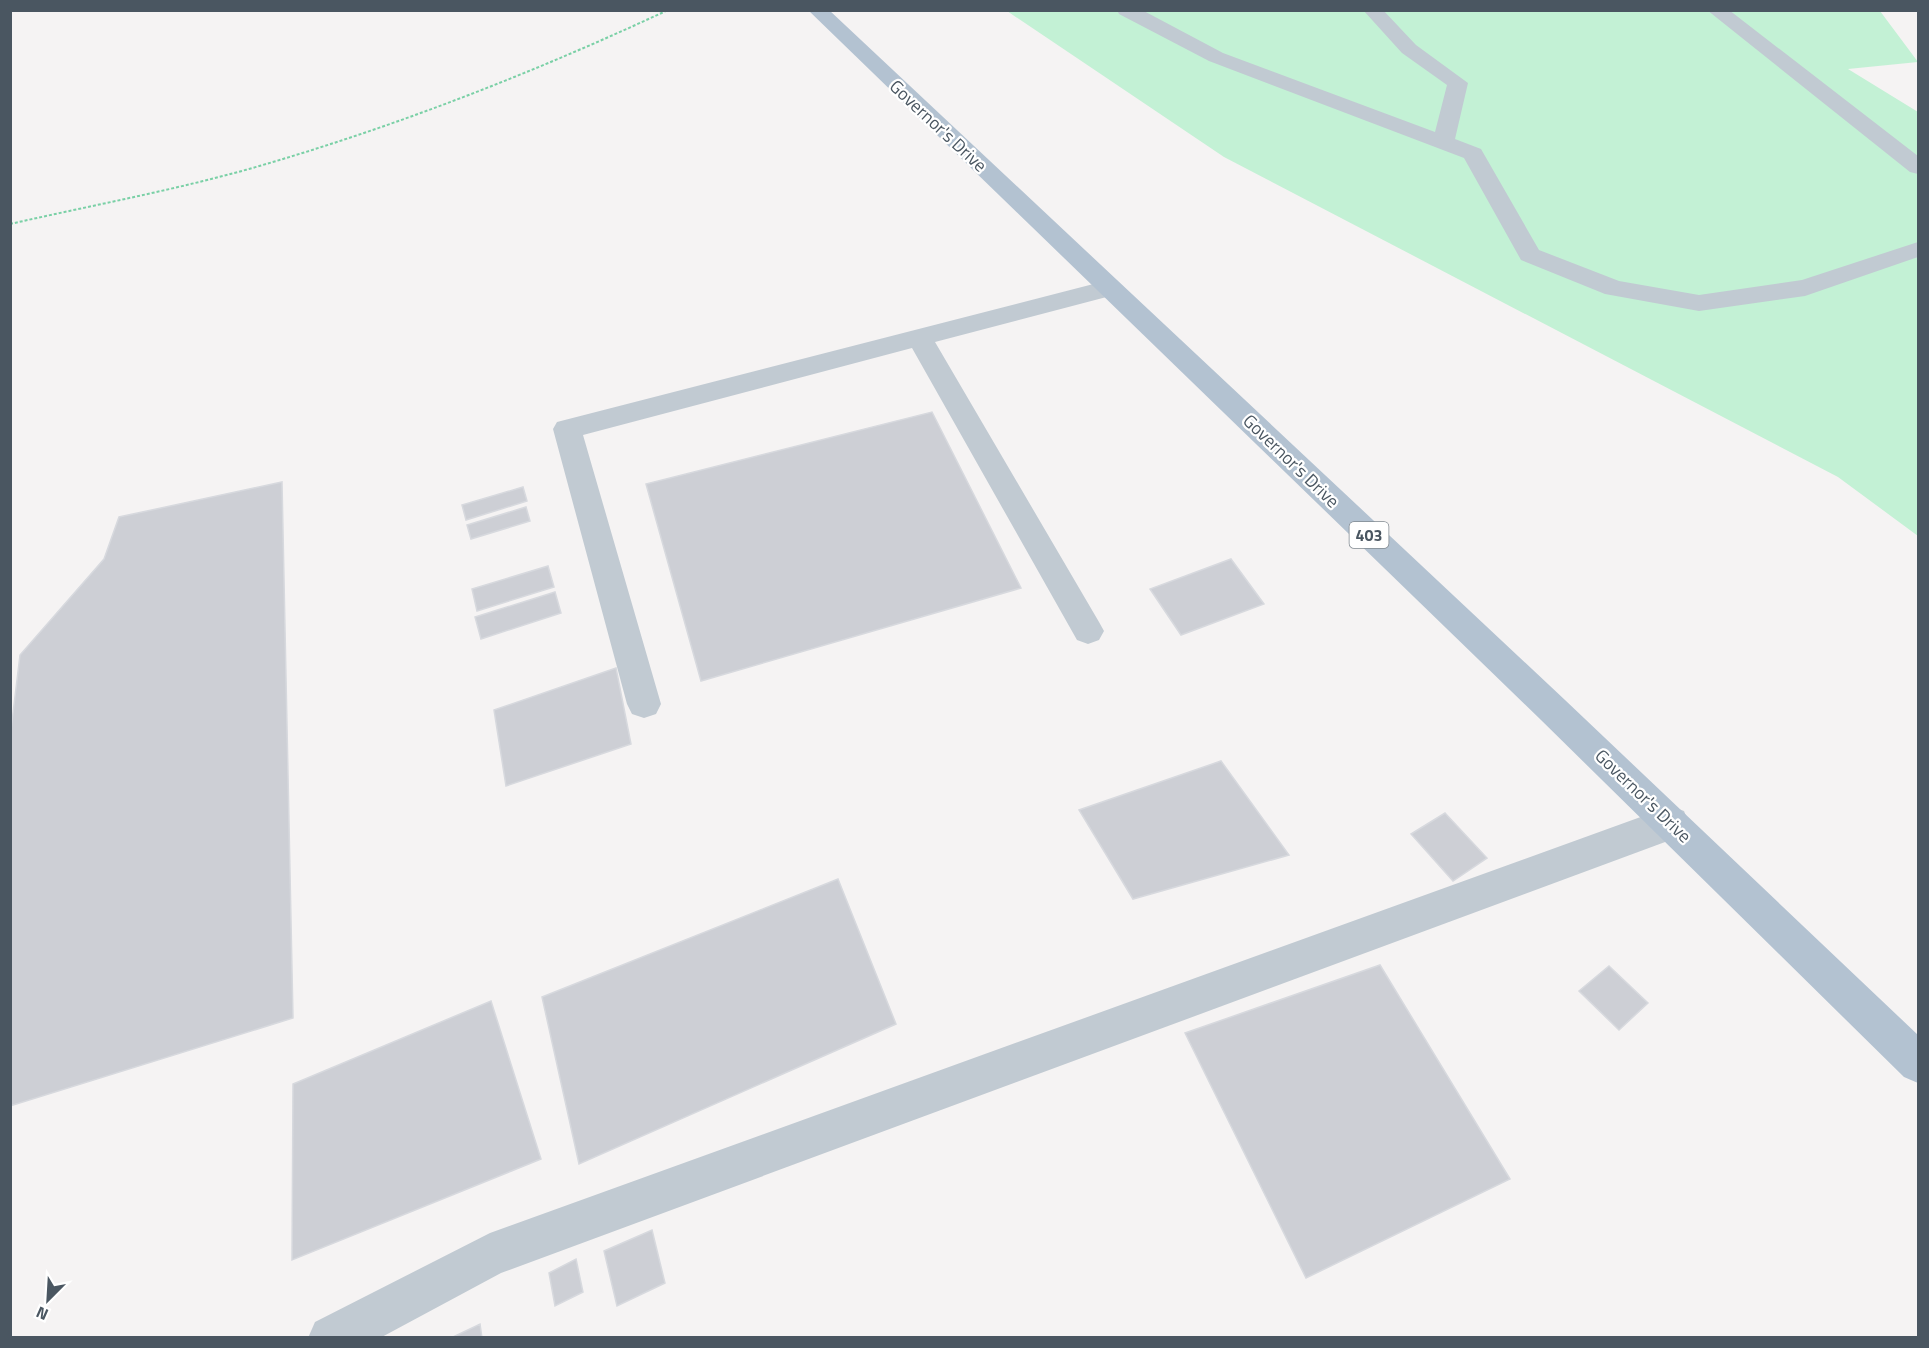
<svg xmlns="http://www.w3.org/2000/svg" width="1929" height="1348" viewBox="0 0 1929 1348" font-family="'Titillium Web',sans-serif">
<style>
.green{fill:#c3f1d5}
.building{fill:#cdcfd5;stroke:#d7d9de;stroke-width:1.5}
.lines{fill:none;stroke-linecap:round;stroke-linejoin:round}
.path{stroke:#7ad0a6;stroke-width:2;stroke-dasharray:3 2;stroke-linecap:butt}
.minor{fill:#c1cad2;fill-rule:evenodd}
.major{fill:#b3c2d1;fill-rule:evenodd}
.labels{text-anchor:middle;stroke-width:4.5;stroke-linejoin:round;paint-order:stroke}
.shield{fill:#fff;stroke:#808990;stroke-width:1.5}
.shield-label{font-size:16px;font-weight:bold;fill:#4a5661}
.street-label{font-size:18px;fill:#4a5661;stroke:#fff}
</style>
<rect width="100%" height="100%" fill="#f5f3f3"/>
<path class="green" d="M 1007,11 L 1880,11 L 1918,62 L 1848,69 L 1918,112 L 1918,536 L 1838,477 L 1224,157 Z"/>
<path class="building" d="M 932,412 L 1021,588 L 701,681 L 646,484 Z
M 282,482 L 293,1018 L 10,1106 L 10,738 L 20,655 L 104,559 L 119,517 Z
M 523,487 L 527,501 L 466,520 L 462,505 Z
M 526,507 L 530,521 L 471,539 L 467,525 Z
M 1231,559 L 1264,604 L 1181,635 L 1150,589 Z
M 548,566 L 554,587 L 477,611 L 472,589 Z
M 555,592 L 561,613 L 481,639 L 475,617 Z
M 616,668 L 631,744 L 506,786 L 494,710 Z
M 1221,761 L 1289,855 L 1133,899 L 1079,810 Z
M 1445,813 L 1487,858 L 1453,881 L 1411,834 Z
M 838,879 L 896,1024 L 579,1164 L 542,997 Z
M 1380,965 L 1510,1179 L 1306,1278 L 1185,1033 Z
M 1609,966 L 1648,1003 L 1619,1030 L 1579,991 Z
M 491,1001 L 541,1159 L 292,1260 L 293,1084 Z
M 652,1230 L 665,1283 L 617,1306 L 604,1251 Z
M 576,1259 L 583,1292 L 555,1306 L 549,1273 Z
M 480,1324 L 482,1338 L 451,1338 Z"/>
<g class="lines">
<path class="path" d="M 10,224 C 89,206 170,191 249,169 C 392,128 533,73 668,10"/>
<path class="minor" d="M 1117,10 L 1142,10 L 1223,53 L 1435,132 L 1447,85 L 1402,53 L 1363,10 L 1383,10 L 1416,45 L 1468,83 L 1455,139 L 1481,149 L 1539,250 L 1619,281 L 1699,295 L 1802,280 L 1918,242 L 1918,257 L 1805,296 L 1699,311 L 1605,294 L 1521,260 L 1464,158 L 1209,61 L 1119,14 Z
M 1707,10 L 1729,10 L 1918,156 L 1918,174 L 1910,172 Z
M 1109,280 L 1118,282 L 1122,288 L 1118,294 L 935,342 L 1099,622 L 1104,631 L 1099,640 L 1088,644 L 1077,640 L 912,348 L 583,435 L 661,704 L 656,714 L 644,718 L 632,714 L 627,704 L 553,429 L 557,422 Z
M 1671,806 L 1684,811 L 1689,823 L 1684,835 L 501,1273 L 380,1338 L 308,1338 L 315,1322 L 490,1233 Z"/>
<path class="major" d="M 808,10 L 829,10 L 1565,700 L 1918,1035 L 1918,1083 L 1904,1077 L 1541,720 Z"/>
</g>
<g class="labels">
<rect class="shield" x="1349.5" y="522" width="39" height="26" rx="4.5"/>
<g class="shield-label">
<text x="1369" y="541">403</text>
</g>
<g class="street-label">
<text transform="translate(938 126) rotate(43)" y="6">Governor's Drive</text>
<text transform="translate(1291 461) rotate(44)" y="6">Governor's Drive</text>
<text transform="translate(1643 796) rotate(44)" y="6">Governor's Drive</text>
</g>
</g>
<rect width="1929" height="1348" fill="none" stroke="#4a5661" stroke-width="24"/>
<g transform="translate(48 1300) rotate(204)" stroke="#ffffff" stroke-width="4.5" paint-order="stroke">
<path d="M0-4.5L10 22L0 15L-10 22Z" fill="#4a5661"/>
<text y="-9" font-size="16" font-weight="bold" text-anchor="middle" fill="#4a5661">N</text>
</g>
</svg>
